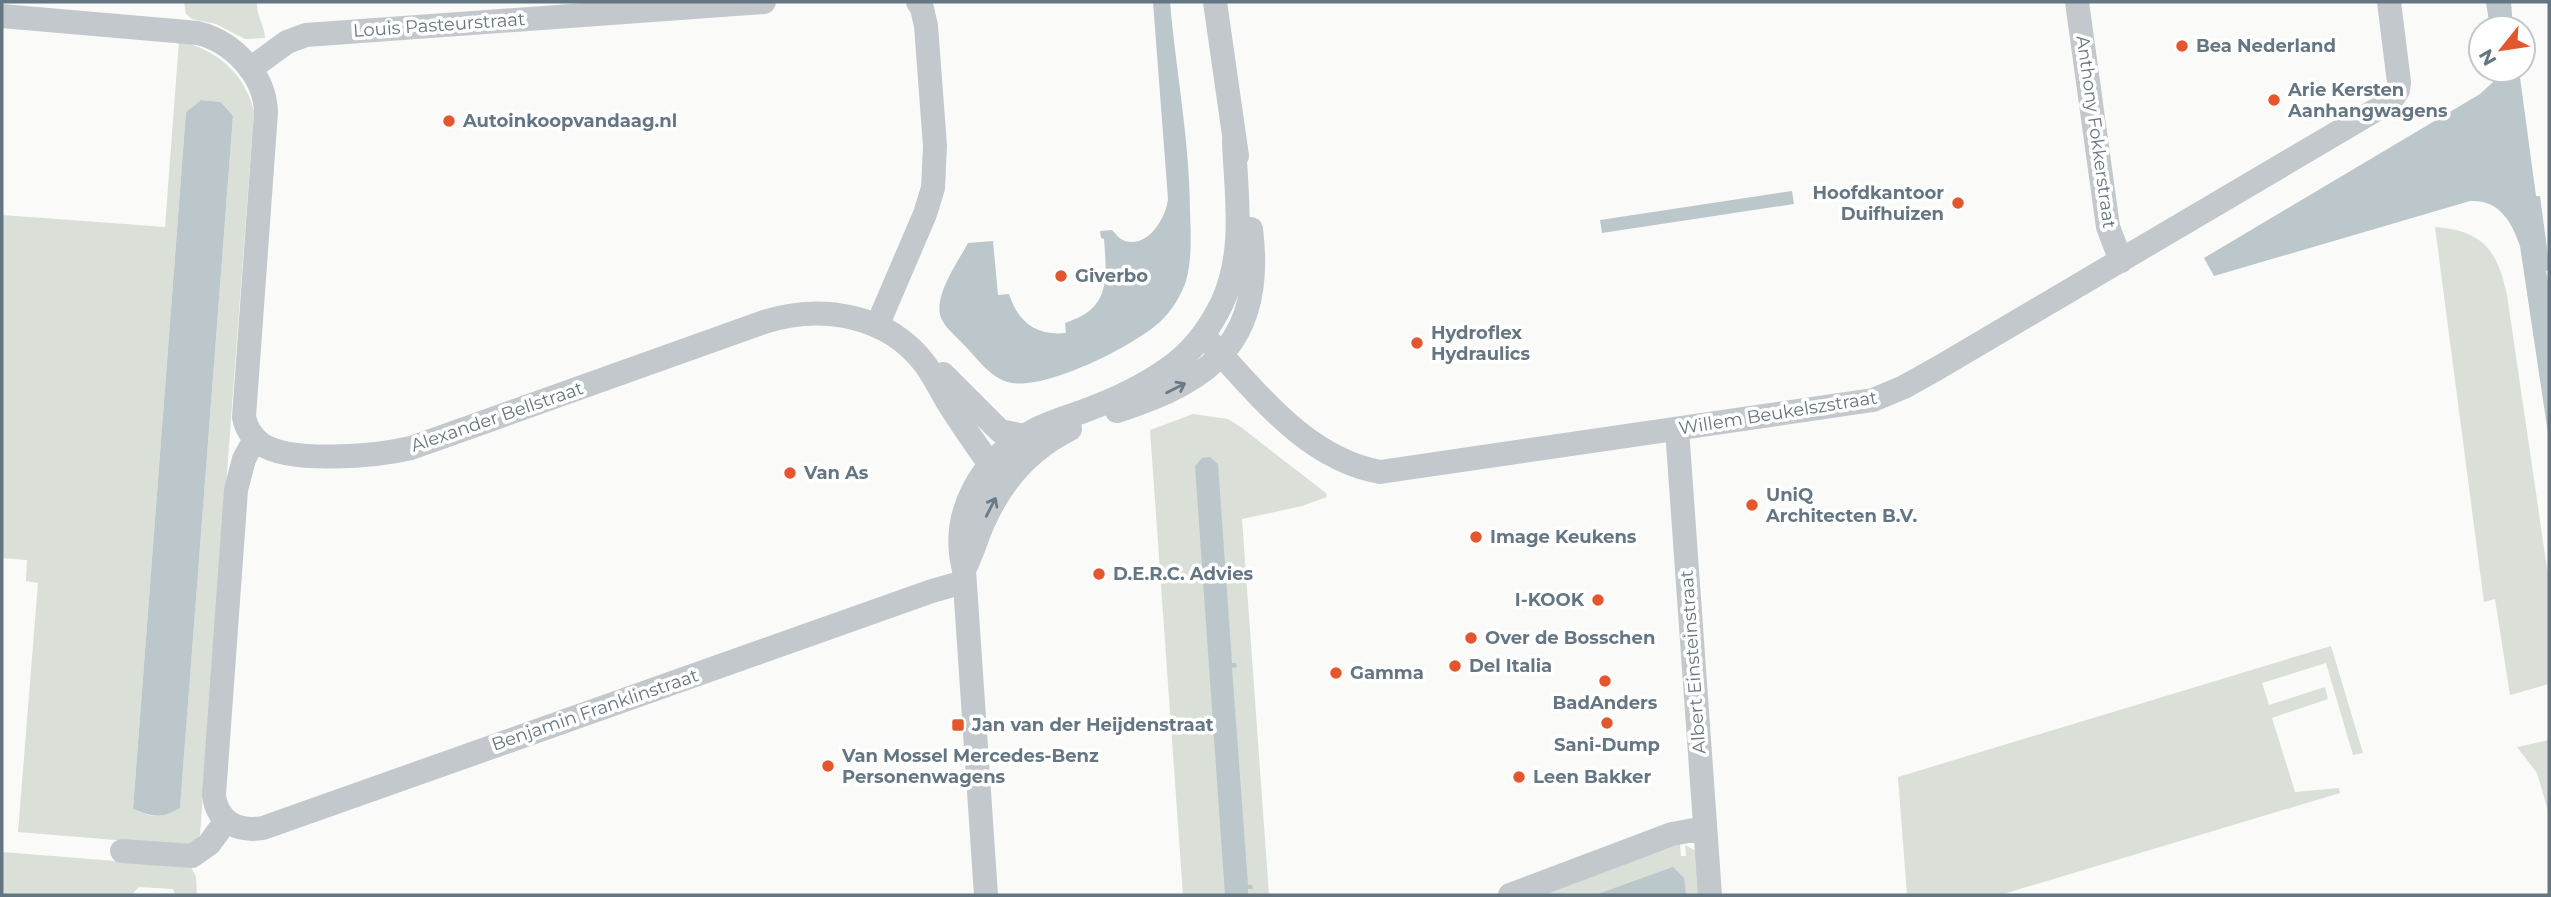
<svg xmlns="http://www.w3.org/2000/svg" width="2551" height="897" viewBox="0 0 2551 897" font-family="Montserrat,sans-serif">
<style>
.green{fill:#dadfd7;fill-rule:evenodd}
.water{fill:#bbc7cb}
.lines{fill:none;stroke-linecap:round;stroke-linejoin:round}
.minor{stroke:#c3c8cc;stroke-width:24}
.oneway{stroke:#6a7a87}
.poi-dot{fill:#e4572e;stroke:#fff;stroke-width:2.5}
.labels{text-anchor:middle;stroke-width:7;stroke-linejoin:round;paint-order:stroke}
.street-label{font-size:18px;fill:#657683;stroke:#fff}
.poi-label{font-size:18px;font-weight:bold;fill:#657683;stroke:#fff;text-anchor:start}
</style>
<rect width="100%" height="100%" fill="#fafaf8"/>
<path class="green" d="M 184,2 L 257,2 C 256,16 265,26 265,38 L 245,39 L 216,24 L 192,19 L 186,14 Z
M 179,41 C 218,50 244,73 254,111 L 200,835 L 189,846 L 18,832 L 38,583 L 26,581 L 27,560 L 2,558 L 2,215 L 165,227 ZM 201,100 L 221,102 L 233,116 L 180,807 C 161,819 153,818 133,809 L 186,112 Z
M 2435,227 C 2484,231 2497,250 2507,295 L 2549,582 L 2549,684 L 2510,695 L 2495,599 L 2484,602 Z
M 1193,414 L 1228,419 L 1242,428 L 1326,493 L 1327,497 L 1302,506 L 1242,519 L 1269,895 L 1183,895 L 1150,430 Z
M 2331,646 L 2363,753 L 2353,755 L 2326,663 L 2262,683 L 2269,705 L 2325,687 L 2328,699 L 2272,718 L 2295,792 L 2339,788 L 2340,793 L 2000,895 L 1907,895 L 1898,777 Z
M 2549,740 L 2549,814 L 2537,773 L 2517,747 Z
M 1680,844 L 1681,856 L 1686,856 L 1685,845 L 1696,851 L 1701,895 L 1532,895 Z
M 2,852 L 191,867 L 196,877 L 197,895 L 175,895 L 173,889 L 139,887 L 132,894 L 125,895 L 2,895 Z"/>
<path class="water" d="M 1153,2 L 1170,2 C 1176,72 1190,142 1190,213 C 1191,235 1192,259 1186,281 C 1181,296 1172,310 1161,321 C 1134,346 1048,389 1012,383 C 993,380 979,361 967,348 C 959,339 948,331 942,320 C 931,299 958,262 968,243 L 993,241 L 998,295 L 1009,294 C 1018,322 1036,336 1066,333 L 1065,323 C 1111,309 1107,279 1104,239 L 1101,238 L 1100,231 L 1112,230 C 1116,234 1119,239 1125,241 C 1148,248 1166,218 1168,199 Z
M 2486,2 L 2511,2 L 2513,28 L 2490,28 Z
M 2496,70 L 2519,70 L 2536,196 L 2540,196 L 2549,263 L 2549,270 L 2546,271 L 2549,288 L 2549,440 L 2520,246 C 2512,222 2499,199 2470,201 L 2214,276 L 2204,258 L 2480,94 L 2493,82 Z
M 201,100 L 221,102 L 233,116 L 180,808 C 161,819 153,817 133,809 L 186,112 Z
M 1792,191 L 1794,204 L 1602,233 L 1600,220 Z
M 1210,457 L 1218,464 L 1232,663 L 1236,663 L 1237,667 L 1232,668 L 1248,885 L 1252,885 L 1253,889 L 1248,889 L 1248,895 L 1225,895 L 1195,466 L 1202,458 Z
M 1673,867 L 1684,878 L 1686,895 L 1595,895 Z"/>
<g class="lines">
<path class="minor" d="M 1215,2 L 1237,156
M 2077,2 L 2108,227 L 2121,261
M 2,16 L 198,33 C 233,42 265,75 266,112 L 244,417 C 246,428 252,437 261,444 C 291,464 377,456 411,448 L 764,322 C 821,304 887,314 925,364 C 933,375 940,389 947,401 C 959,421 973,440 986,459 L 992,464 L 1023,462
M 250,69 L 287,42 L 306,35 L 764,2
M 877,326 L 925,214 L 933,188 L 935,146 L 926,26 L 922,8 L 918,2
M 1203,335 C 1254,388 1303,458 1380,472 L 1873,400 L 1904,387 L 1938,368 L 2391,101 L 2398,90 L 2399,82 L 2389,2
M 943,374 L 1000,431 L 1024,436
M 1117,411 C 1214,380 1265,339 1251,229
M 1677,429 L 1710,895
M 255,439 L 244,459 L 236,490 L 214,795 C 217,822 238,832 263,828 L 932,591 L 953,585 L 964,585
M 964,570 C 973,553 977,535 985,519 C 1003,479 1030,449 1070,429
M 122,851 L 192,856 L 209,844 L 226,821
M 986,895 L 964,570 C 949,511 983,457 1035,430 C 1050,422 1068,417 1084,411 C 1114,400 1144,386 1169,368 C 1192,352 1210,328 1222,303 C 1246,252 1236,195 1234,141
M 1510,895 L 1672,834 L 1705,828"/>
</g>
<defs><path id="oneway-shaft" d="M-6 0H5M1.5-3L5.5 0L1.5 3" fill="none" stroke-width="1.6" stroke-linecap="round" stroke-linejoin="round" transform="scale(1.75)"/></defs>
<g class="oneway">
<use href="#oneway-shaft" transform="translate(1176 388) rotate(-27)"/>
<use href="#oneway-shaft" transform="translate(991 507) rotate(-63)"/>
</g>
<g class="poi-dot">
<circle cx="2182" cy="46" r="7"/>
<circle cx="2274" cy="100" r="7"/>
<circle cx="449" cy="121" r="7"/>
<circle cx="1958" cy="203" r="7"/>
<circle cx="1061" cy="276" r="7"/>
<circle cx="1417" cy="343" r="7"/>
<circle cx="790" cy="473" r="7"/>
<circle cx="1752" cy="505" r="7"/>
<circle cx="1476" cy="537" r="7"/>
<circle cx="1099" cy="574" r="7"/>
<circle cx="1598" cy="600" r="7"/>
<circle cx="1471" cy="638" r="7"/>
<circle cx="1455" cy="666" r="7"/>
<circle cx="1336" cy="673" r="7"/>
<circle cx="1605" cy="681" r="7"/>
<circle cx="1607" cy="723" r="7"/>
<rect x="951" y="718" width="14" height="14" rx="3.5"/>
<circle cx="828" cy="766" r="7"/>
<circle cx="1519" cy="777" r="7"/>
</g>
<g class="labels">
<g class="street-label">
<text transform="translate(439 25) rotate(-4)" y="6">Louis Pasteurstraat</text>
<text transform="translate(2096 132) rotate(82)" y="6">Anthony Fokkerstraat</text>
<text transform="translate(1778 413) rotate(-9)" y="6">Willem Beukelszstraat</text>
<text transform="translate(497 417) rotate(-19)" y="6">Alexander Bellstraat</text>
<text transform="translate(1693 662) rotate(-94)" y="6">Albert Einsteinstraat</text>
<text transform="translate(595 710) rotate(-19)" y="6">Benjamin Franklinstraat</text>
</g>
<g class="poi-label">
<text x="2196" y="52">Bea Nederland</text>
<text x="2288" y="96">Arie Kersten<tspan x="2288" dy="21">Aanhangwagens</tspan></text>
<text x="463" y="127">Autoinkoopvandaag.nl</text>
<text x="1944" y="199" text-anchor="end">Hoofdkantoor<tspan x="1944" dy="21">Duifhuizen</tspan></text>
<text x="1075" y="282">Giverbo</text>
<text x="1431" y="339">Hydroflex<tspan x="1431" dy="21">Hydraulics</tspan></text>
<text x="804" y="479">Van As</text>
<text x="1766" y="501">UniQ<tspan x="1766" dy="21">Architecten B.V.</tspan></text>
<text x="1490" y="543">Image Keukens</text>
<text x="1113" y="580">D.E.R.C. Advies</text>
<text x="1584" y="606" text-anchor="end">I-KOOK</text>
<text x="1485" y="644">Over de Bosschen</text>
<text x="1469" y="672">Del Italia</text>
<text x="1350" y="679">Gamma</text>
<text x="1605" y="709" text-anchor="middle">BadAnders</text>
<text x="972" y="731">Jan van der Heijdenstraat</text>
<text x="1607" y="751" text-anchor="middle">Sani-Dump</text>
<text x="842" y="762">Van Mossel Mercedes-Benz<tspan x="842" dy="21">Personenwagens</tspan></text>
<text x="1533" y="783">Leen Bakker</text>
</g>
</g>
<rect width="2551" height="897" fill="none" stroke="#657683" stroke-width="7"/>
<g transform="translate(2502 49) rotate(240)"><circle r="33" fill="#ffffff" stroke="#c1c8cd" stroke-width="2"/>
<path d="M0-5L12 26L0 18L-12 26Z" fill="#e4572e"/>
<text y="-10" font-size="19" font-weight="bold" text-anchor="middle" fill="#657683">N</text>
</g>
</svg>
